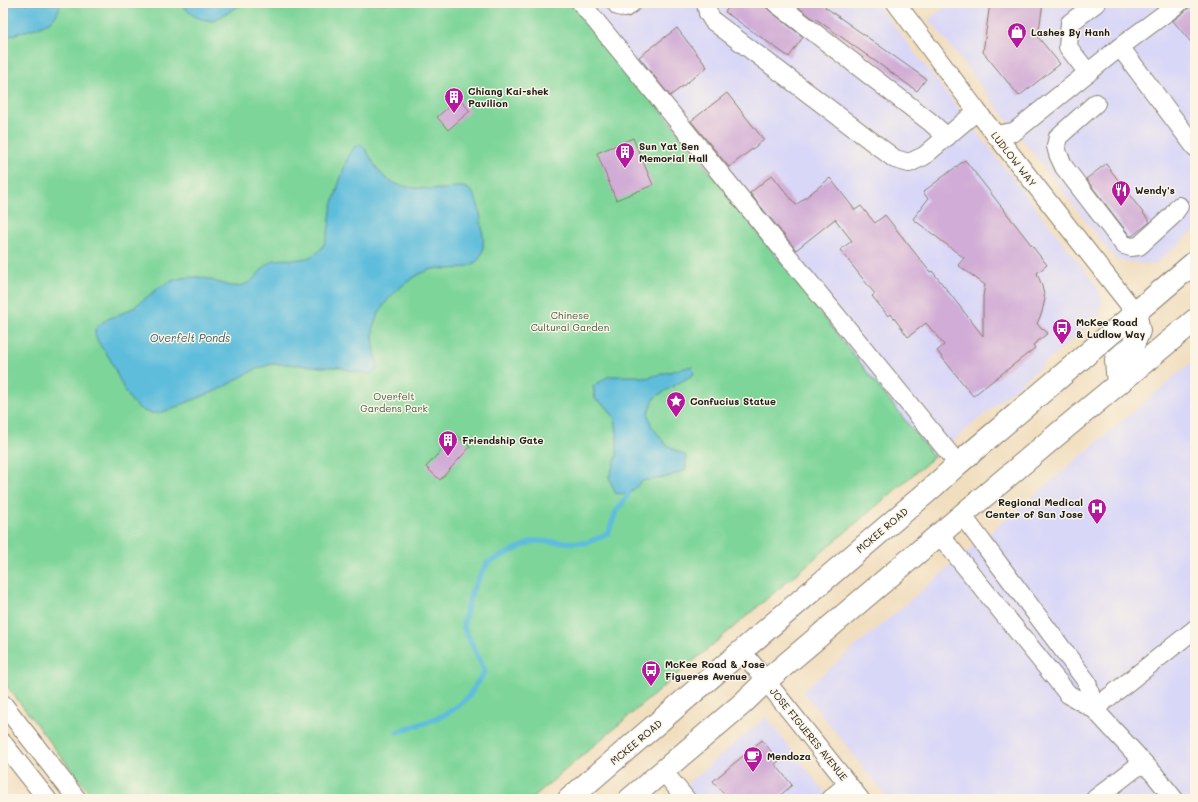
<svg xmlns="http://www.w3.org/2000/svg" width="1198" height="802" viewBox="0 0 1198 802" font-family="Mali,sans-serif">
<style>
.built{fill:#d9d7f8}
.green{fill:#7ed59a;stroke:#4d785b}
.water{fill:#5ebddc;stroke:#3d6c7c}
.lines{fill:none;stroke-linecap:round;stroke-linejoin:round}
.stream{stroke:#5ebddc;stroke-width:5.5}
.building{fill:#d1acd6}
.minor-casing{stroke:#867d6e;stroke-width:20}
.major-casing{stroke:#867d6e;stroke-width:24}
.minor{stroke:#fff;stroke-width:18}
.major{stroke:#fff;stroke-width:22}
.labels{text-anchor:middle;stroke-width:3;stroke-linejoin:round;paint-order:stroke}
.poi-label{font-size:10px;font-weight:bold;fill:#1c1c1c;stroke:#fcf5e5;text-anchor:start}
.street-label{font-size:10px;fill:#1c1c1c;stroke:#fcf5e5}
.park-label{font-size:10px;fill:#3e5d48;stroke:#fcf5e5}
.water-label{font-size:11px;font-style:italic;fill:#365c69;stroke:#fcf5e5}
</style>
<rect width="100%" height="100%" fill="#fcf5e5"/>
<filter id="ink" filterUnits="userSpaceOnUse"><feTurbulence type="fractalNoise" baseFrequency=".025" numOctaves="2"/><feDisplacementMap in="SourceGraphic" scale="8" xChannelSelector="R" yChannelSelector="G"/><feConvolveMatrix kernelMatrix="1 2 1 2 8 2 1 2 1" color-interpolation-filters="sRGB"/></filter>
<filter id="wash" filterUnits="userSpaceOnUse"><feTurbulence type="fractalNoise" baseFrequency=".012" numOctaves="4" result="noise"/><feDisplacementMap in="SourceGraphic" scale="16" xChannelSelector="R" yChannelSelector="G"/><feGaussianBlur stdDeviation="0.9" result="paint"/><feColorMatrix in="noise" values="0 0 0 0 0 0 0 0 0 0 0 0 0 0 0 0 0 1.4 0 .05"/><feComposite in="paint" operator="in"/></filter>
<g filter="url(#wash)">
<rect width="100%" height="100%" fill="#f1debf"/>
<path class="built" d="M 577,3 L 876,3 L 1097,286 L 1102,298 L 1100,316 L 934,457 Z
M 950,3 L 1195,3 L 1195,230 L 1154,265 L 1116,260 L 929,19 Z
M 1195,359 L 1195,799 L 888,799 L 803,691 Z
M 766,717 L 830,799 L 669,799 Z"/>
<path class="green" d="M 3,3 L 577,3 L 934,457 L 531,799 L 94,799 L 3,681 Z"/>
<path class="water" d="M 3,3 L 61,3 C 59,8 58,13 55,17 C 45,29 17,31 3,39 Z
M 181,3 L 244,3 L 213,21 C 197,19 191,16 181,3 Z
M 357,145 L 361,144 C 372,156 375,172 390,181 C 399,186 407,187 416,188 C 425,188 435,190 444,189 C 450,189 456,186 462,187 C 480,188 481,223 483,236 C 486,263 472,268 448,269 C 444,269 438,268 433,269 C 408,275 373,307 373,334 C 373,345 376,356 378,367 L 377,370 L 370,374 L 351,371 L 340,367 L 321,367 L 287,364 L 272,364 L 256,369 L 218,390 L 163,412 C 131,421 121,380 110,359 C 104,349 94,341 95,329 C 106,316 121,316 134,307 C 158,290 166,276 198,277 C 212,278 225,288 240,286 C 254,284 260,269 270,262 C 279,256 299,263 312,256 C 331,246 328,224 332,206 C 336,193 340,180 344,168 C 347,160 350,150 357,145 Z
M 692,366 L 694,374 L 655,397 L 648,413 L 651,425 L 665,444 L 686,456 L 686,470 L 667,477 L 642,481 L 628,495 L 615,493 L 609,477 L 617,456 L 617,434 L 615,419 L 607,407 L 595,399 L 593,386 L 609,376 L 636,376 L 646,378 Z"/>
<g class="lines">
<path class="stream" d="M 397,732 C 422,723 453,717 470,694 C 475,687 480,679 485,671 L 463,626 L 471,593 L 487,563 L 533,541 L 586,543 L 608,534 L 616,512 L 628,495"/>
</g>
<g id="blocks">
<path class="building" d="M 731,3 L 766,3 L 766,7 L 770,11 L 803,37 L 789,57 L 725,12 Z
M 793,3 L 827,3 L 825,7 L 926,79 L 917,91 L 816,19 L 815,20 Z
M 990,3 L 1043,3 L 1038,37 L 1060,64 L 1019,96 L 983,52 Z
M 1195,3 L 1195,47 L 1173,21 Z
M 677,28 L 707,67 L 670,96 L 639,57 Z
M 727,93 L 764,140 L 729,167 L 691,121 Z
M 459,98 L 470,111 L 448,130 L 437,117 Z
M 633,138 L 653,185 L 616,200 L 597,153 Z
M 965,160 L 1047,265 L 1037,273 L 1042,286 L 1045,299 L 1042,312 L 1037,324 L 1048,333 L 1033,345 L 1035,348 L 973,396 L 937,351 L 944,345 L 926,323 L 908,337 L 891,314 L 888,316 L 872,296 L 875,294 L 840,250 L 852,241 L 835,219 L 796,250 L 750,193 L 772,175 L 796,205 L 830,178 L 855,210 L 861,206 L 875,223 L 885,215 L 930,272 L 932,271 L 983,336 L 983,296 L 985,285 L 958,265 L 964,258 L 913,219 L 928,199 L 923,192 Z
M 1106,164 L 1150,222 L 1132,236 L 1130,236 L 1086,179 Z
M 456,434 L 470,447 L 440,480 L 426,467 Z
M 762,740 L 779,761 L 775,764 L 792,785 L 776,799 L 728,799 L 713,781 Z"/>
</g>
</g>
<g filter="url(#ink)">
<use href="#blocks" fill-opacity="0" stroke="#867d6e" stroke-width="1"/>
<g class="lines">
<g class="minor-casing">
<path id="minor" d="M 581,3 L 958,464
M 616,3 L 618,6 L 625,8 L 632,3
M 706,3 L 708,13 L 713,21 L 895,159 L 909,163 L 924,156 L 977,111
M 776,3 L 929,121 L 947,137
M 896,3 L 977,111 L 1135,312
M 1120,47 L 1195,147
M 1088,73 L 1068,47 L 1070,23 L 1096,3
M 1096,103 L 1058,137 L 1056,146 L 1058,154 L 1064,167 L 1124,245 L 1131,247 L 1139,246 L 1172,216 L 1179,206
M 995,135 L 1014,132 L 1120,47 L 1179,3
M 962,515 L 1087,682 L 1094,709
M 939,534 L 1068,694 L 1094,709 L 1154,774 L 1174,799
M 742,651 L 860,799
M 3,704 L 77,799
M 1094,709 L 1195,629
M 3,743 L 47,799
M 663,771 L 686,799
M 830,799 L 848,784
M 1095,799 L 1143,762"/>
</g>
<g class="major-casing">
<path id="major" d="M 1118,384 L 1116,360 L 1133,345 L 1139,331 L 1135,312
M 569,799 L 933,487 L 958,464 L 1195,262
M 630,799 L 742,704 L 766,681 L 1059,433 L 1195,320"/>
</g>
<use href="#minor" class="minor"/>
<use href="#major" class="major"/>
</g>
</g>
<defs>
<g id="shop-pin" transform="scale(1)"><path d="M0 17L-7.5 6A9.5 9.5 0 1 1 7.5 6Z" fill="#b5179e" stroke="#fcf5e5"/><path d="M-5-2.5h2.3a2.7 3.5 0 0 1 5.4 0H5L5.5 6h-11ZM-1.5-2.5h3a1.5 2.3 0 0 0-3 0Z" fill="#fff"/></g>
<g id="building-pin" transform="scale(1)"><path d="M0 17L-7.5 6A9.5 9.5 0 1 1 7.5 6Z" fill="#b5179e" stroke="#fcf5e5"/><path d="M-4-6H4V6H1V3H-1V6H-4ZM-2.5-4.3h1.7v1.8h-1.7ZM.8-4.3h1.7v1.8H.8ZM-2.5-1h1.7V.8h-1.7ZM.8-1h1.7V.8H.8Z" fill="#fff"/></g>
<g id="restaurant-pin" transform="scale(1)"><path d="M0 17L-7.5 6A9.5 9.5 0 1 1 7.5 6Z" fill="#b5179e" stroke="#fcf5e5"/><path d="M-5-6h1v4h1v-4h1v4h1v-4h1v5L-1.5 .5V6h-2V.5L-5-1ZM5-6V6H3V1.5H1.5Q1.5-4 5-6Z" fill="#fff"/></g>
<g id="bus-pin" transform="scale(1)"><path d="M0 17L-7.5 6A9.5 9.5 0 1 1 7.5 6Z" fill="#b5179e" stroke="#fcf5e5"/><path d="M-5-6H5V4H4V6H2V4H-2V6H-4V4H-5ZM-3.5-4V0h7V-4ZM-3.5 1.2v1.5H-2V1.2ZM2 1.2v1.5H3.5V1.2Z" fill="#fff"/></g>
<g id="sight-pin" transform="scale(1)"><path d="M0 17L-7.5 6A9.5 9.5 0 1 1 7.5 6Z" fill="#b5179e" stroke="#fcf5e5"/><path d="M0-6L1.8-2.2L6-1.7L2.9 1.2L3.7 5.4L0 3.3L-3.7 5.4L-2.9 1.2L-6-1.7L-1.8-2.2Z" fill="#fff"/></g>
<g id="hospital-pin" transform="scale(1)"><path d="M0 17L-7.5 6A9.5 9.5 0 1 1 7.5 6Z" fill="#b5179e" stroke="#fcf5e5"/><path d="M-5-5h3v3.5h4V-5h3V5h-3V1.5h-4V5h-3Z" fill="#fff"/></g>
<g id="cafe-pin" transform="scale(1)"><path d="M0 17L-7.5 6A9.5 9.5 0 1 1 7.5 6Z" fill="#b5179e" stroke="#fcf5e5"/><path d="M-5.5-4.5H6V0H3Q3 3.5 0 3.5H-2.5Q-5.5 3.5-5.5 0ZM3-3.2v2h1.7v-2ZM-6 4.5H4V6H-6Z" fill="#fff"/></g>
</defs>
<g fill-rule="evenodd">
<use href="#shop-pin" x="1017" y="32"/>
<use href="#building-pin" x="454" y="97"/>
<use href="#building-pin" x="625" y="152"/>
<use href="#restaurant-pin" x="1121" y="190"/>
<use href="#bus-pin" x="1062" y="328"/>
<use href="#sight-pin" x="676" y="401"/>
<use href="#building-pin" x="448" y="440"/>
<use href="#hospital-pin" x="1097" y="508"/>
<use href="#bus-pin" x="651" y="670"/>
<use href="#cafe-pin" x="753" y="756"/>
</g>
<g class="labels">
<g class="poi-label">
<text x="1031" y="36">Lashes By Hanh</text>
<text x="468" y="95">Chiang Kai-shek<tspan x="468" dy="12">Pavilion</tspan></text>
<text x="639" y="150">Sun Yat Sen<tspan x="639" dy="12">Memorial Hall</tspan></text>
<text x="1135" y="194">Wendy's</text>
<text x="1076" y="326">McKee Road<tspan x="1076" dy="12">&amp; Ludlow Way</tspan></text>
<text x="690" y="405">Confucius Statue</text>
<text x="462" y="444">Friendship Gate</text>
<text x="1083" y="506" text-anchor="end">Regional Medical<tspan x="1083" dy="12">Center of San Jose</tspan></text>
<text x="665" y="668">McKee Road &amp; Jose<tspan x="665" dy="12">Figueres Avenue</tspan></text>
<text x="767" y="760">Mendoza</text>
</g>
<g class="street-label">
<text transform="translate(1014 159) rotate(52)" y="4">LUDLOW WAY</text>
<text transform="translate(882 530) rotate(-40)" y="4">MCKEE ROAD</text>
<text transform="translate(809 734) rotate(51)" y="4">JOSE FIGUERES AVENUE</text>
<text transform="translate(636 742) rotate(-40)" y="4">MCKEE ROAD</text>
</g>
<g class="park-label">
<text x="570" y="319">Chinese<tspan x="570" dy="12">Cultural Garden</tspan></text>
<text x="394" y="400">Overfelt<tspan x="394" dy="12">Gardens Park</tspan></text>
</g>
<g class="water-label">
<text x="190" y="342">Overfelt Ponds</text>
</g>
</g>
<rect width="1198" height="802" fill="none" stroke="#fcf5e5" stroke-width="16"/>
</svg>
